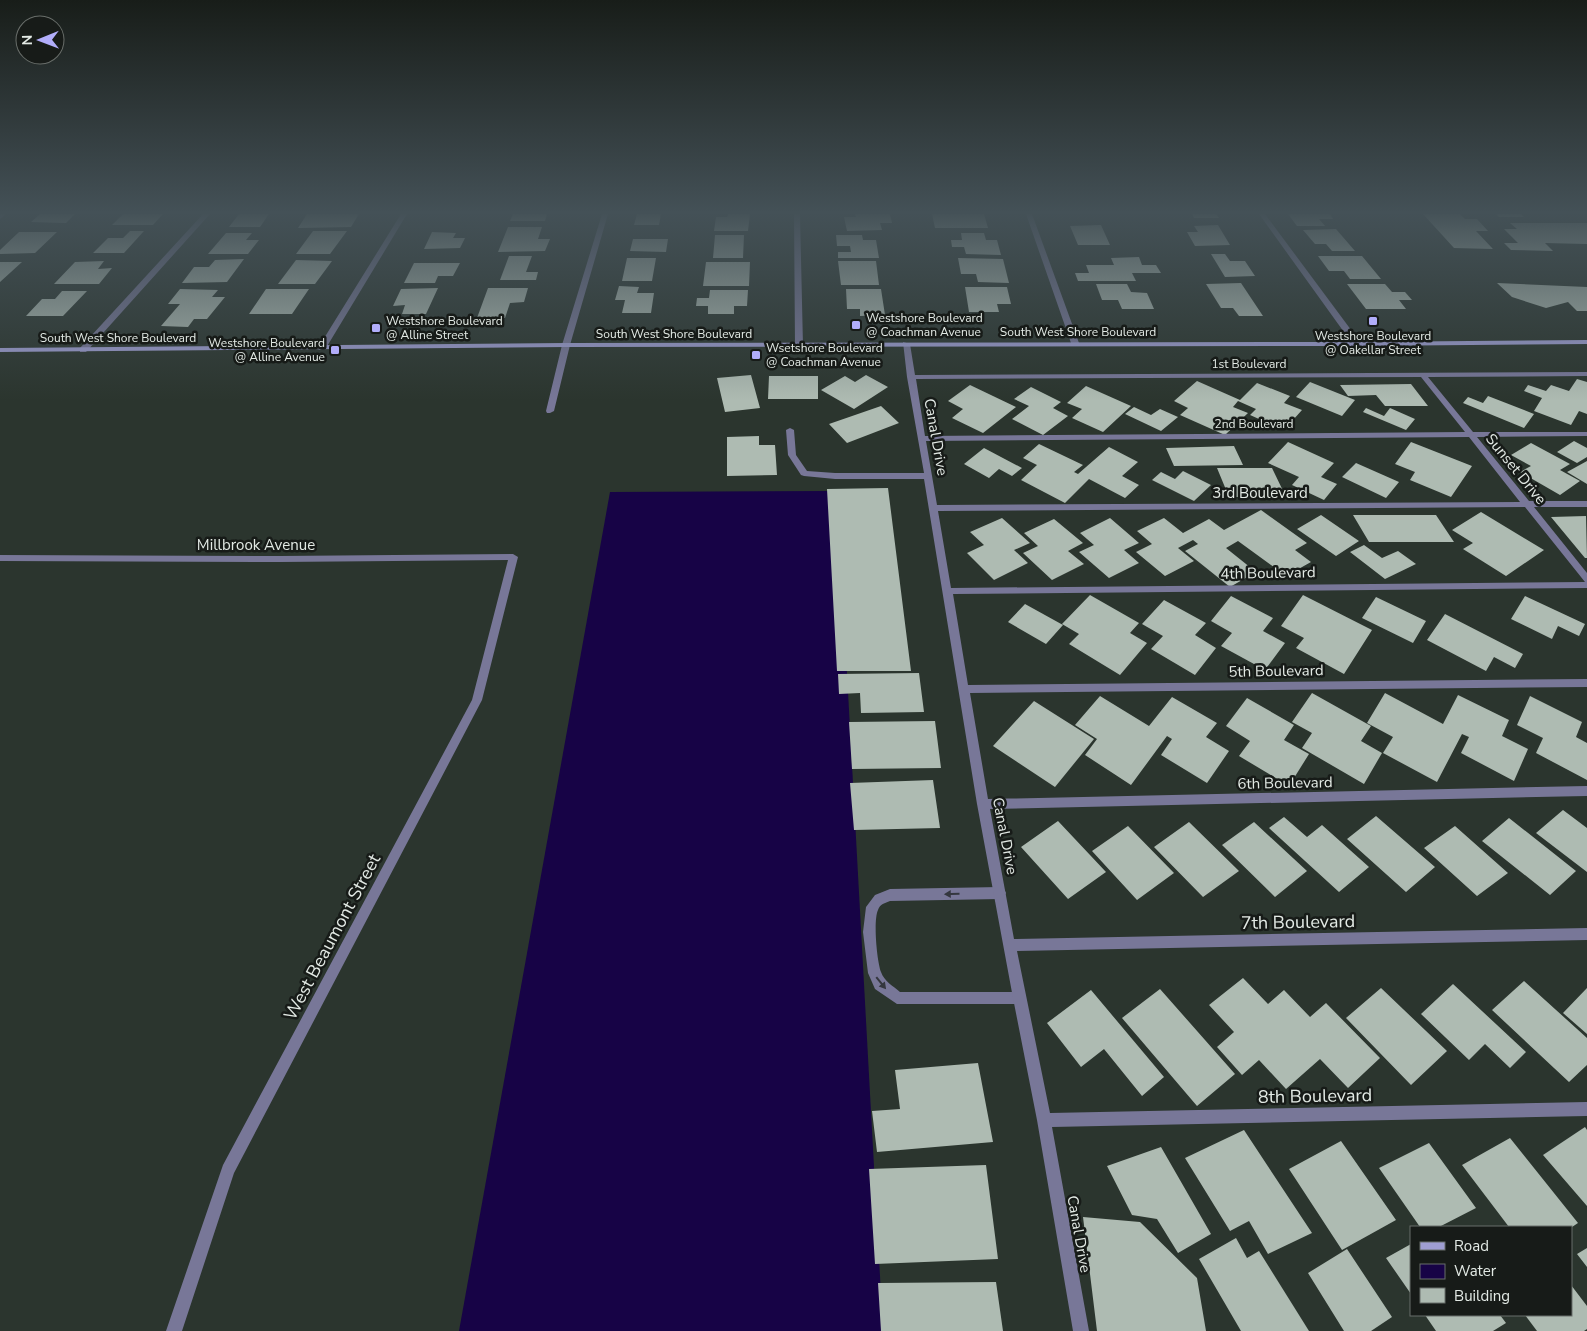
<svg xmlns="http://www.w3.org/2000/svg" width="1587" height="1331" viewBox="0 0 1587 1331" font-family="'Nunito Sans',sans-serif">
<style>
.water{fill:#170346}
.building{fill:#aebbb2}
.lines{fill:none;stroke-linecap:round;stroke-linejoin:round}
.lane{fill:#787798;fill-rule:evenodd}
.street{fill:#787798;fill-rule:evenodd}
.secondary{fill:#9f9ed2;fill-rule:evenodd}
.oneway{fill:#34373e}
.poi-dot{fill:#b1adfa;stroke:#171b18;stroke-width:2}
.labels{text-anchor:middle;stroke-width:5;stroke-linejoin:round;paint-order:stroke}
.far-poi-label{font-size:12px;fill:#e3eae5;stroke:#171b18;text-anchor:start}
.far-street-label{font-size:12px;fill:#e3eae5;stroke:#171b18}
.street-label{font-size:15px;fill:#e3eae5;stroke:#171b18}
.near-street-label{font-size:18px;fill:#e3eae5;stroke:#171b18}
</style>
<rect width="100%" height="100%" fill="#2b352e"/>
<path class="water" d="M 837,491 L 883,1331 L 459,1331 L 610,492 Z"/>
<path class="building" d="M 40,214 L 75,214 L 66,223 L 31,222 Z
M 123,214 L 163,214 L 153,225 L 112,225 Z
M 239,214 L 269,214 L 260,227 L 229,227 Z
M 307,214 L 359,214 L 351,227 L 298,228 Z
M 513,214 L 547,214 L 545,221 L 510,221 Z
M 637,214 L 661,214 L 659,225 L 634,225 Z
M 728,214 L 750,214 L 748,231 L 714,231 L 716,217 L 727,217 Z
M 855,214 L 890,214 L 892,223 L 880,223 L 882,230 L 847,231 L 844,217 L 856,217 Z
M 932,214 L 984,214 L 988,228 L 935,228 Z
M 1192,214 L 1216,214 L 1219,218 L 1194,218 Z
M 1288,214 L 1330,214 L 1333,219 L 1319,219 L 1325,226 L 1297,226 Z
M 1423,214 L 1460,214 L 1465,219 L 1477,219 L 1488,231 L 1476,231 L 1493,249 L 1454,248 Z
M 1496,214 L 1521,214 L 1524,217 L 1499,217 Z
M 1510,223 L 1587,223 L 1587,244 L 1545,243 L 1553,251 L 1511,250 L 1504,243 L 1518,243 L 1504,229 L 1517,229 Z
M 1101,225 L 1110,245 L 1078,245 L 1070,226 Z
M 1218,225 L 1230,245 L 1195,246 L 1187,232 L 1198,232 L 1194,226 Z
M 508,227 L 542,227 L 538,239 L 550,239 L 545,251 L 498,252 Z
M 1336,229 L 1355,251 L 1332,251 L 1326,244 L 1315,244 L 1303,230 Z
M 130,231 L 144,231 L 124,253 L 93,253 L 108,238 L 123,238 Z
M 313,231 L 347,231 L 330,254 L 296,254 Z
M 19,232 L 57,232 L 35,253 L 0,254 L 0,250 Z
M 432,232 L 456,233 L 453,238 L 465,238 L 460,248 L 424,249 Z
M 226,233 L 252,233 L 246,240 L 259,240 L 248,254 L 208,254 Z
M 961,233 L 984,233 L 986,240 L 997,240 L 1001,255 L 966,254 L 964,247 L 952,247 L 951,240 L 962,240 Z
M 715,235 L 744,235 L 743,258 L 713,258 Z
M 836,235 L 862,235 L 863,240 L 876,240 L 879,258 L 838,258 L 838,252 L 851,252 L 850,246 L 837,246 Z
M 633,239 L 668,239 L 666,252 L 630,251 Z
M 1211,254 L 1225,254 L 1230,261 L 1245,261 L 1255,276 L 1225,277 Z
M 509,256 L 532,256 L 526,272 L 538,272 L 536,280 L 500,280 Z
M 1318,256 L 1362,256 L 1381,279 L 1350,279 L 1344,271 L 1329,271 Z
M 1139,257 L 1142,265 L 1156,265 L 1161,273 L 1132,273 L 1136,281 L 1078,281 L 1075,273 L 1089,273 L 1086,265 L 1114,265 L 1111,258 Z
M 627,258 L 656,258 L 652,281 L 622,281 Z
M 958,258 L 1003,259 L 1009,283 L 978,282 L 976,274 L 961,274 Z
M 244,259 L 227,282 L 182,283 L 194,267 L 209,267 L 215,260 Z
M 296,260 L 332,261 L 315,284 L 278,284 Z
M 104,261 L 98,269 L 112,268 L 99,284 L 54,284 L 75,262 Z
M 838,261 L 876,261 L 879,285 L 841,285 Z
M 0,262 L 22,262 L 0,282 Z
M 706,262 L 750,262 L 749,286 L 703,286 Z
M 414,263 L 460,263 L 453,276 L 438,276 L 435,283 L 404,283 Z
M 1241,283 L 1263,316 L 1239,316 L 1233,308 L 1221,308 L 1206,284 Z
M 1497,283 L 1587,287 L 1587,311 L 1577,311 L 1568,302 L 1546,308 L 1512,297 Z
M 1096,284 L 1127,284 L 1131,292 L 1147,293 L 1154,309 L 1122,309 L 1118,300 L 1102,300 Z
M 1347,284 L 1385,284 L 1392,292 L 1405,292 L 1412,300 L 1399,300 L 1406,309 L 1366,309 Z
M 619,286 L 639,287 L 637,293 L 654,293 L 651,313 L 622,313 L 625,300 L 615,300 Z
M 965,287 L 1007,287 L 1011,304 L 997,304 L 999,312 L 969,312 Z
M 438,288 L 426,314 L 402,314 L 405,305 L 393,306 L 401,289 Z
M 488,288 L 528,288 L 524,302 L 510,303 L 505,318 L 477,318 Z
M 180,289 L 218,290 L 212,297 L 225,297 L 207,319 L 194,319 L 188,327 L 161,326 L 180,304 L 168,304 Z
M 266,289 L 309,289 L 292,314 L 249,314 Z
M 846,289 L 881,289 L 885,315 L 860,316 L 860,309 L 847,309 Z
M 710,290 L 748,290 L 747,306 L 734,306 L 734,314 L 708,314 L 708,306 L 696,306 L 697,298 L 709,298 Z
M 62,291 L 87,291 L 63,316 L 26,316 L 42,299 L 55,299 Z
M 751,375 L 760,408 L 725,412 L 717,378 Z
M 866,375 L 888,387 L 854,409 L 821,390 L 845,376 L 855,382 Z
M 769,376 L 818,376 L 818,399 L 768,399 Z
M 1577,379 L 1587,382 L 1587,414 L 1579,411 L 1571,425 L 1534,411 L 1542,398 L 1524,391 L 1528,385 L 1546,391 L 1551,385 L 1569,391 Z
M 1197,381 L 1240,400 L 1257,383 L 1290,396 L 1284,403 L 1302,410 L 1284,430 L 1250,415 L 1256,409 L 1238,401 L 1233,407 L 1248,413 L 1225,435 L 1180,415 L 1188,408 L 1174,401 Z
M 1310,382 L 1355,400 L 1342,416 L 1296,397 Z
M 1411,384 L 1428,406 L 1385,406 L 1376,395 L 1348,396 L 1340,385 Z
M 970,385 L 1016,407 L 983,433 L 952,418 L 963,409 L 948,401 Z
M 1086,386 L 1131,406 L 1103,432 L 1072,418 L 1082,409 L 1067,403 Z
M 1031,387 L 1061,402 L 1053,408 L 1068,416 L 1043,435 L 1012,419 L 1029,406 L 1014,399 Z
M 1488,396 L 1534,414 L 1524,428 L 1463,403 L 1468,397 L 1483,403 Z
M 881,406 L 899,423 L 847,443 L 829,424 Z
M 1134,407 L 1151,415 L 1160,409 L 1178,417 L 1161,431 L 1125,414 Z
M 1366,408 L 1384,416 L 1390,408 L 1415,419 L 1406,430 L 1363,412 Z
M 759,436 L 759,445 L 775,445 L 777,475 L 727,476 L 727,437 Z
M 1574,441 L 1587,448 L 1587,457 L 1577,463 L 1557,452 Z
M 1288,442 L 1334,463 L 1321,477 L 1337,484 L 1324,500 L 1292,485 L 1299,477 L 1268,463 Z
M 1411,442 L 1472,466 L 1451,497 L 1410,480 L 1415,472 L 1395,464 Z
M 1531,443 L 1570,464 L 1560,470 L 1580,481 L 1560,495 L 1520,472 L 1531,466 L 1511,455 Z
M 1039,444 L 1083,465 L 1074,472 L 1078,474 L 1109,447 L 1138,462 L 1122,476 L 1139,485 L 1125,498 L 1089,479 L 1065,503 L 1021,480 L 1037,465 L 1023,458 Z
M 1234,446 L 1243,465 L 1174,466 L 1166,448 Z
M 984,448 L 1022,468 L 1012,476 L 999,469 L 989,478 L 964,464 Z
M 1587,461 L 1587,484 L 1567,472 Z
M 1356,463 L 1399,482 L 1386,498 L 1342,477 Z
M 1217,468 L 1272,468 L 1286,497 L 1229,497 Z
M 1183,471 L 1211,485 L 1194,501 L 1152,480 L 1161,472 L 1175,479 Z
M 888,488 L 911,671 L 837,671 L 827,489 Z
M 1261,510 L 1307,543 L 1295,550 L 1311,562 L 1286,576 L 1238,541 L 1226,548 L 1256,572 L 1230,587 L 1185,551 L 1198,544 L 1193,540 L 1178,548 L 1194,561 L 1165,576 L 1136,552 L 1152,544 L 1137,531 L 1164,518 L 1183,533 L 1209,519 L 1224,530 Z
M 1481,512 L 1544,550 L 1506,576 L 1463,549 L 1473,543 L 1452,530 Z
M 1321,515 L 1359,541 L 1336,556 L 1297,529 Z
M 1353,515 L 1436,515 L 1454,542 L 1369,542 Z
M 1586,516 L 1587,558 L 1585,558 L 1551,517 Z
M 1002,518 L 1030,543 L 1014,550 L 1028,563 L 994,580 L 967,553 L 984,545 L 970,532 Z
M 1110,518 L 1139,543 L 1124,550 L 1139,563 L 1109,578 L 1079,552 L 1094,545 L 1080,533 Z
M 1054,519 L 1083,543 L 1068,551 L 1084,564 L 1052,580 L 1023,553 L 1038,546 L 1024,533 Z
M 1364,545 L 1382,558 L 1398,551 L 1416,564 L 1385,579 L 1350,552 Z
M 1090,595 L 1139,623 L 1130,633 L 1147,643 L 1120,675 L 1069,644 L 1079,634 L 1062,624 Z
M 1303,595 L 1372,630 L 1344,674 L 1296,648 L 1304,638 L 1281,626 Z
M 1231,596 L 1273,618 L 1263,631 L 1285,643 L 1265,670 L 1221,646 L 1232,633 L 1211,621 Z
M 1525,596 L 1585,624 L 1579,636 L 1558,626 L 1552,639 L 1511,619 Z
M 1376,597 L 1426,621 L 1413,643 L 1362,618 Z
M 1164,600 L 1206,623 L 1195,635 L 1216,648 L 1195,675 L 1151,649 L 1163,636 L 1142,624 Z
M 1025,604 L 1063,625 L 1046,644 L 1008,622 Z
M 1445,614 L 1523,654 L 1515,668 L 1494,657 L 1486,671 L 1427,640 Z
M 919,673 L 924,712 L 861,713 L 860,693 L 839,694 L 838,674 Z
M 1312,693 L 1371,726 L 1361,741 L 1382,753 L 1364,784 L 1302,748 L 1312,733 L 1292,722 Z
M 1385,693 L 1443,724 L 1458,695 L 1509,720 L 1502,736 L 1528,749 L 1514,781 L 1461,753 L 1469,737 L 1462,734 L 1437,782 L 1383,753 L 1393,737 L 1367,723 Z
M 1100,696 L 1149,726 L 1172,697 L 1217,723 L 1206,737 L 1229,751 L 1207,783 L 1161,755 L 1172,739 L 1167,736 L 1131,785 L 1085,755 L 1097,739 L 1075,725 Z
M 1530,696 L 1582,722 L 1576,737 L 1587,743 L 1587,780 L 1536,753 L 1543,738 L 1517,725 Z
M 1247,698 L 1294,725 L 1284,740 L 1309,754 L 1289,786 L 1239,756 L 1250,741 L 1226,726 Z
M 1034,701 L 1094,739 L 1055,787 L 993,746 Z
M 935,721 L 941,768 L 852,769 L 849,722 Z
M 933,780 L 940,828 L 854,830 L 850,783 Z
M 1563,810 L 1587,828 L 1587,872 L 1536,833 Z
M 1376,816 L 1435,867 L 1406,892 L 1347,839 Z
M 1284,817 L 1307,837 L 1322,825 L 1369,867 L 1339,892 L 1269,828 Z
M 1509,818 L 1576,871 L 1550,895 L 1482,841 Z
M 1058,821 L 1106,872 L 1068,899 L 1021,847 Z
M 1189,822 L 1239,871 L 1203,897 L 1154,847 Z
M 1254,822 L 1307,871 L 1275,897 L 1222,845 Z
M 1128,826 L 1174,873 L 1137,900 L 1092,851 Z
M 1455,826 L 1508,873 L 1477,896 L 1424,848 Z
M 1243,978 L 1268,1004 L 1284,990 L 1310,1017 L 1326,1003 L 1380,1058 L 1348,1088 L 1320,1059 L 1286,1089 L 1259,1060 L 1242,1075 L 1217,1047 L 1234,1032 L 1209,1005 Z
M 1524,981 L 1587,1038 L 1587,1065 L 1569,1082 L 1492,1010 Z
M 1453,984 L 1526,1052 L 1510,1068 L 1485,1044 L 1469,1060 L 1421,1014 Z
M 1381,988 L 1447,1051 L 1411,1085 L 1346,1018 Z
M 1587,988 L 1587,1034 L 1563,1013 Z
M 1160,989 L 1235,1074 L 1197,1106 L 1122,1018 Z
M 1091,990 L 1164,1077 L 1142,1096 L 1104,1049 L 1081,1067 L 1047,1023 Z
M 978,1063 L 993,1142 L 877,1152 L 872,1111 L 900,1109 L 895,1070 Z
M 1585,1127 L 1587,1130 L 1587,1206 L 1543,1155 Z
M 1244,1130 L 1312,1233 L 1268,1254 L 1249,1221 L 1230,1231 L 1185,1158 Z
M 1510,1138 L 1578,1223 L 1572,1227 L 1509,1227 L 1462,1165 Z
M 1341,1141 L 1396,1220 L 1342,1250 L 1289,1169 Z
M 1429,1143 L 1476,1208 L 1439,1227 L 1420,1227 L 1379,1168 Z
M 1161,1147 L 1211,1234 L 1178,1253 L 1157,1219 L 1132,1215 L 1107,1166 Z
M 986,1165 L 998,1259 L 875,1264 L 869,1169 Z
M 1083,1217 L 1140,1222 L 1197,1278 L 1206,1331 L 1097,1331 Z
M 1236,1238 L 1247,1258 L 1259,1251 L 1309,1331 L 1241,1331 L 1199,1259 Z
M 1411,1244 L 1411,1294 L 1386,1258 Z
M 1587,1248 L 1587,1267 L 1577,1254 Z
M 1347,1249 L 1392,1317 L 1371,1331 L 1344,1331 L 1308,1273 Z
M 996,1282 L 1003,1331 L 881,1331 L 878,1283 Z
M 1571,1285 L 1587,1306 L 1587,1329 L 1584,1331 L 1537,1331 L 1525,1315 L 1571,1315 Z
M 1425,1315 L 1500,1315 L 1506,1323 L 1493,1331 L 1436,1331 Z"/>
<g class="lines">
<path class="lane" d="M 1000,887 L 1004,889 L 1006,893 L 1004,897 L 1000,899 L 890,901 C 885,903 880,904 878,910 C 873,921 877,961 881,972 C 884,981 893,986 900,992 L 1019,992 L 1024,993 L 1025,998 L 1024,1003 L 1019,1004 L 897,1004 L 875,989 L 868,973 L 863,932 L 866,907 L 875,895 L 890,889 Z"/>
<path class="street" d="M 0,214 L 6,214 L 0,219 Z
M 203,214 L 210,214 L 86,352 L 80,352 L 80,348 Z
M 401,214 L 407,214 L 326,348 L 319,350 L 318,348 Z
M 602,214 L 608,214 L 570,345 L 554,411 L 550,413 L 547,413 L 546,411 L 562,345 Z
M 794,214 L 800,214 L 803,346 L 799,348 L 795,346 Z
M 1026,214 L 1032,214 L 1079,343 L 1078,345 L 1071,343 Z
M 1259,214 L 1265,214 L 1360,342 L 1360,346 L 1354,346 Z
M 903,342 L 910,344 L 915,375 L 1587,372 L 1587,376 L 1428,377 L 1473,432 L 1587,432 L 1587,436 L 1477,437 L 1529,501 L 1587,501 L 1587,507 L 1534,507 L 1587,573 L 1587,588 L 953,594 L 968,685 L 1587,679 L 1587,687 L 970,693 L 988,799 L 1587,786 L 1587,796 L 990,809 L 1014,939 L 1587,928 L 1587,940 L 1017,951 L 1050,1113 L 1587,1102 L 1587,1116 L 1052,1127 L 1089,1331 L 1073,1331 L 1037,1120 L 1013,998 L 977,804 L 924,479 L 835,479 L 804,476 L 801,475 L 788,455 L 786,430 L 790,428 L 794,430 L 796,455 L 807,471 L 835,473 L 924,473 L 907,377 ZM 1421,377 L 1465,432 L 925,436 L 916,379 ZM 1469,437 L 1520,502 L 937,505 L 926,441 ZM 1525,507 L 1585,582 L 951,588 L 938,511 Z
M 513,554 L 518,557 L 482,700 L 234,1173 L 182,1331 L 166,1331 L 223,1165 L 472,700 L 508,560 L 280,562 L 0,561 L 0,555 L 280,556 Z"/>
<path class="secondary" d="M 1587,340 L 1587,344 L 1357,346 L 566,347 L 0,352 L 0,348 L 566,343 L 1357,342 Z"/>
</g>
<defs><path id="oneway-solid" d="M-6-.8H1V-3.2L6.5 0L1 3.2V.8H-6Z" transform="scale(1.25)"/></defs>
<g class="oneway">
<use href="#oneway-solid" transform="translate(952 894) rotate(179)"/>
<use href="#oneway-solid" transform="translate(881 983) rotate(51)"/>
</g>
<linearGradient id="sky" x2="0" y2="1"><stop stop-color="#181d19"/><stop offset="0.53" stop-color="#445157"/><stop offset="1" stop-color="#445157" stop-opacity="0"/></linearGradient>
<rect width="1587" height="401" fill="url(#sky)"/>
<g class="poi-dot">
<rect x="1368" y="316" width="10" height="10" rx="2.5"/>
<rect x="851" y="320" width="10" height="10" rx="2.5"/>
<rect x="371" y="323" width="10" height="10" rx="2.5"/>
<rect x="330" y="345" width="10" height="10" rx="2.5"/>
<rect x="751" y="350" width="10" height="10" rx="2.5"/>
</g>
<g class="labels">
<g class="far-poi-label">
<text x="866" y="322">Westshore Boulevard<tspan x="866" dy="14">@ Coachman Avenue</tspan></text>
<text x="386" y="325">Westshore Boulevard<tspan x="386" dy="14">@ Alline Street</tspan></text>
<text x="1373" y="340" text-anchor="middle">Westshore Boulevard<tspan x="1373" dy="14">@ Oakellar Street</tspan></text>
<text x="325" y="347" text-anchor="end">Westshore Boulevard<tspan x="325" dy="14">@ Alline Avenue</tspan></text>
<text x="766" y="352">Wsetshore Boulevard<tspan x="766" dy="14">@ Coachman Avenue</tspan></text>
</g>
<g class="far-street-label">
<text x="1078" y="336">South West Shore Boulevard</text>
<text x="674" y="338">South West Shore Boulevard</text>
<text x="118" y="342">South West Shore Boulevard</text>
<text x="1249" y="368">1st Boulevard</text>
<text x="1254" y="428">2nd Boulevard</text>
</g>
<g class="street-label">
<text transform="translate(936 437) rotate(80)" y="5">Canal Drive</text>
<text transform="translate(1516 469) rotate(51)" y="5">Sunset Drive</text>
<text x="1260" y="498">3rd Boulevard</text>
<text x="256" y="550">Millbrook Avenue</text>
<text transform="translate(1268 573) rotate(-1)" y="5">4th Boulevard</text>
<text transform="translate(1276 671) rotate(-1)" y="5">5th Boulevard</text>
<text transform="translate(1285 783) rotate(-1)" y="5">6th Boulevard</text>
<text transform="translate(1005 836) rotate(79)" y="5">Canal Drive</text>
<text transform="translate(1079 1234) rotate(80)" y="5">Canal Drive</text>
</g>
<g class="near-street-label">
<text transform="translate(1298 922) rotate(-1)" y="6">7th Boulevard</text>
<text transform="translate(332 937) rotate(-62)" y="6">West Beaumont Street</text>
<text transform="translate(1315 1096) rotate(-1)" y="6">8th Boulevard</text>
</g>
</g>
<rect x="1410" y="1226" width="162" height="90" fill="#171b18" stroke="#696e6a"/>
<rect x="1420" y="1242" width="25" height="8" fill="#9f9ed2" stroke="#696e6a"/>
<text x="1454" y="1251" font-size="15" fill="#e3eae5">Road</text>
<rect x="1420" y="1264" width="25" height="15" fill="#170346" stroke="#696e6a"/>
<text x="1454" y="1276" font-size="15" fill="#e3eae5">Water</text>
<rect x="1420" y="1288" width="25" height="15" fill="#aebbb2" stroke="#696e6a"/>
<text x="1454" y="1301" font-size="15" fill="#e3eae5">Building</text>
<g transform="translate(40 40) rotate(269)"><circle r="24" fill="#171b18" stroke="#696e6a"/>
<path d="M0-4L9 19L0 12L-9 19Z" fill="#b1adfa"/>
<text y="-8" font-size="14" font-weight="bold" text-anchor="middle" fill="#e3eae5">N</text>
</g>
</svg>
